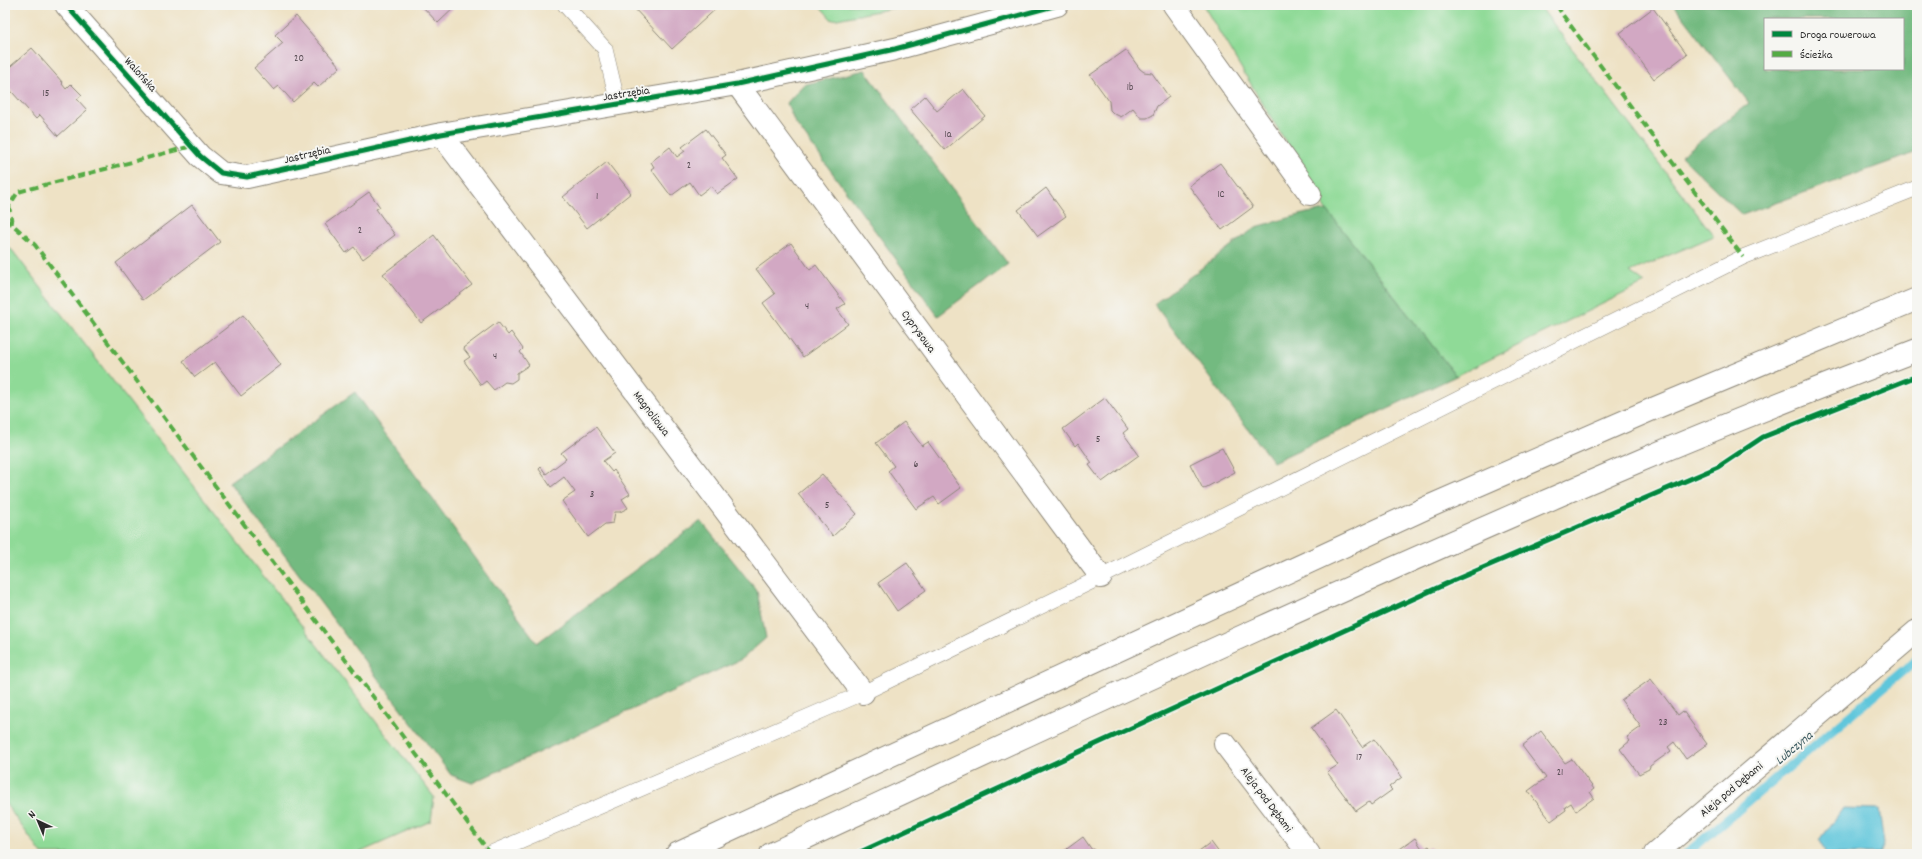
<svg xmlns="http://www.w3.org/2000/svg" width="1922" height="859" viewBox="0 0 1922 859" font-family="Dekko,sans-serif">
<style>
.green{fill:#8fda97;stroke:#5d8261}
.forest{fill:#73ba80;stroke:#4f7256;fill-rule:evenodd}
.water{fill:#5fc6db;stroke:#457883}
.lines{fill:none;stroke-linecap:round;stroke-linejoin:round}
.stream{stroke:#5fc6db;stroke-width:9}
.building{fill:#d2a8c3}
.lane-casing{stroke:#8c8678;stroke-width:16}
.street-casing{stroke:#8c8678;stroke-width:24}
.primary-casing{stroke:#8c8678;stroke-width:24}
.lane{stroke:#fff;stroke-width:15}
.street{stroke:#fff;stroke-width:22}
.primary{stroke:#fff;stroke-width:22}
.quiet{stroke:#54ab44;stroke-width:4;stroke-dasharray:8 4;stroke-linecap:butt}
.cycleway-casing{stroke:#f6f6f2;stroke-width:8}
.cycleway{stroke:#00873e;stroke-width:5}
.labels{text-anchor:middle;stroke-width:4;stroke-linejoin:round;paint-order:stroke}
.number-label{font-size:10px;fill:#554a51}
.street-label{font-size:12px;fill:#2b2b2b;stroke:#f6f6f2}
.water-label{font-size:13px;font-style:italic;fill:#3b5a60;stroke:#f6f6f2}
</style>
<rect width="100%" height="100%" fill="#f6f6f2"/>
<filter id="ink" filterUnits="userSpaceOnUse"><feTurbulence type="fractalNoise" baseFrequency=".025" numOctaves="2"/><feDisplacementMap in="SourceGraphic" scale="8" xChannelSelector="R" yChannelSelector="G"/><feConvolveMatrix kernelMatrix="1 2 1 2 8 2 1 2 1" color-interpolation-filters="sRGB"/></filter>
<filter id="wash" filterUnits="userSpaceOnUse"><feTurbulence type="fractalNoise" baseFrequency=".012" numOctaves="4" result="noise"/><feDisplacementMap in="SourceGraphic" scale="16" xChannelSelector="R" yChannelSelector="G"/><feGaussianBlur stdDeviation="0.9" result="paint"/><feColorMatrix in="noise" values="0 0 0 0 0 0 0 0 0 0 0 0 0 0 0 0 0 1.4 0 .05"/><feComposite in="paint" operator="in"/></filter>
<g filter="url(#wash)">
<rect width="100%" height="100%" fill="#eee2c5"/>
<path class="green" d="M 819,5 L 908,5 L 832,20 Z
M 1203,5 L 1539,5 L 1714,236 L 1630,272 L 1645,283 L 1456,376 L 1327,210 Z
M 5,246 L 12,250 L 434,797 L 431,821 L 356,854 L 42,854 L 5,803 Z"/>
<path class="forest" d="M 1674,5 L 1917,5 L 1917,152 L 1742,215 L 1681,156 L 1749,103 ZM 1765,19 L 1903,19 L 1903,69 L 1765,69 Z
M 865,70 L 1008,264 L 938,316 L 794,121 L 787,103 L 803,85 Z
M 1327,210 L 1456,376 L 1273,462 L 1154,304 L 1256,227 L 1307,213 Z
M 355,392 L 537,643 L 701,521 L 757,591 L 766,638 L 742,659 L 472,783 L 451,775 L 229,482 Z"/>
<path class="water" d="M 1843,808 L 1879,809 L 1884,844 L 1880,854 L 1826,854 L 1820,840 Z"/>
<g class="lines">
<path class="stream" d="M 1686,854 L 1917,659"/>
</g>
<g id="blocks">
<path class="building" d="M 421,5 L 457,5 L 438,23 Z
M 636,5 L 720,5 L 672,49 L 633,7 Z
M 1653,8 L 1687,54 L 1654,79 L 1620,33 Z
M 296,16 L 340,67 L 318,87 L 314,83 L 293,102 L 279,86 L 274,90 L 254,68 L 283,43 L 275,35 Z
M 32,48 L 63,83 L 62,84 L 66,89 L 71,84 L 82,95 L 77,99 L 87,110 L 58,136 L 40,115 L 36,119 L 5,84 L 5,71 Z
M 1126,50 L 1140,69 L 1144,72 L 1152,73 L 1169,97 L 1157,106 L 1153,115 L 1147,118 L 1141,118 L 1133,108 L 1121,117 L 1113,113 L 1110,110 L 1109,101 L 1090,75 Z
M 963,89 L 985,116 L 945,150 L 910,109 L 925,96 L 937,111 Z
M 706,129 L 726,155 L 722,158 L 738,179 L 717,194 L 711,186 L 699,195 L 690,182 L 671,196 L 651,169 L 654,167 L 651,162 L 670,147 L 677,157 L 685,151 L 682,147 Z
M 607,162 L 631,193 L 587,228 L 563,197 Z
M 1220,163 L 1253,207 L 1222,230 L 1189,186 Z
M 1046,188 L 1066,216 L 1038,236 L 1018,210 Z
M 369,192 L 380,207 L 376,209 L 395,235 L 363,259 L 354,247 L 346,253 L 325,224 Z
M 192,205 L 220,242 L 143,300 L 116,263 Z
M 434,235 L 472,285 L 421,323 L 383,274 Z
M 791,243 L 810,270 L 816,265 L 845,304 L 837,309 L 848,324 L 803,357 L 763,303 L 775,294 L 756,269 Z
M 243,315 L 281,365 L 241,396 L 215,362 L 195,377 L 183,361 Z
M 498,322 L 508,335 L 511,332 L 523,349 L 520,352 L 529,365 L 517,373 L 517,379 L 511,383 L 505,382 L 494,390 L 486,381 L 481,385 L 464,361 L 470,357 L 463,348 Z
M 1105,398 L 1128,429 L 1123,433 L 1139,455 L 1102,482 L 1089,465 L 1092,463 L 1078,443 L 1075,446 L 1063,429 Z
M 904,422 L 922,446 L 928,442 L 961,488 L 939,504 L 934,497 L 916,509 L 888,471 L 894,466 L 876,443 Z
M 596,427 L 615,453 L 603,461 L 612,472 L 614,470 L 630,494 L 622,499 L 628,508 L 620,512 L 615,512 L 613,523 L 605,524 L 588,537 L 562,501 L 575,492 L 564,477 L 551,487 L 539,469 L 541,467 L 546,474 L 566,459 L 561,453 Z
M 1222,448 L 1235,472 L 1203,489 L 1190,464 Z
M 822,474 L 857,514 L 833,536 L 798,494 Z
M 907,563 L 926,590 L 897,611 L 878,583 Z
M 1651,679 L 1678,715 L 1683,711 L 1707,744 L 1686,759 L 1674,742 L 1668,747 L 1671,751 L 1650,766 L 1649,769 L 1639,774 L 1620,749 L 1630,741 L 1627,737 L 1641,727 L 1621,700 Z
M 1336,710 L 1362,747 L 1374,739 L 1402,777 L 1389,787 L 1392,790 L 1371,805 L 1369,802 L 1356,811 L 1327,772 L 1338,765 L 1311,728 Z
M 1541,731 L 1565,763 L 1572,759 L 1594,789 L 1590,792 L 1594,798 L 1576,811 L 1571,803 L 1565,807 L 1566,810 L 1551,821 L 1528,791 L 1546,778 L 1522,746 Z
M 1083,837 L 1092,850 L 1094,849 L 1098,854 L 1060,854 Z
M 1415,838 L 1423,850 L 1429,846 L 1435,854 L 1393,854 Z
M 1211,842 L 1220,854 L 1195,854 Z"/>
</g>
</g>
<g filter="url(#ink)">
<use href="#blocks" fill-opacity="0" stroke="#8c8678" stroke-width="1"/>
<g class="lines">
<g class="lane-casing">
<path id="lane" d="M 565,5 L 605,49 L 618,104
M 489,854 L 863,693 L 1101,577 L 1743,257 L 1917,188"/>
</g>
<g class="street-casing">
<path id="street" d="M 66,5 L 200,156 L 221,173 L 247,177 L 441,134 L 737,84 L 895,49 L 1057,5
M 1174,5 L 1310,194
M 737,84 L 1101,577
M 441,134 L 863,693
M 1225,744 L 1309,854
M 1655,854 L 1917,631"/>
</g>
<g class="primary-casing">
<path id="primary" d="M 677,854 L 1428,507 L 1655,408 L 1917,299
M 771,854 C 1058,721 1345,586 1637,462 C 1729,423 1823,386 1917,350"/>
</g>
<use href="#lane" class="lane"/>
<use href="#street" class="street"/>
<use href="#primary" class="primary"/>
<path class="quiet" d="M 1557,5 L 1562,14 L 1743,257
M 5,220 L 12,224 L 35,245 L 490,853
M 12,224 L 9,206 L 18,192 L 192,146"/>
<g class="cycleway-casing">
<path id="cycleway" d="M 66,5 L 200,156 L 221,173 L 247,177 L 441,134 L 737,84 L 895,49 L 1057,5
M 856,854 L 1450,582 L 1718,467 L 1763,437 L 1917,376"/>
</g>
<use href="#cycleway" class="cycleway"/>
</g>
</g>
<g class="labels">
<g class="number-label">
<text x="299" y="61">20</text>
<text x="1130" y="90">1b</text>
<text x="46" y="96">15</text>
<text x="948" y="137">1a</text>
<text x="689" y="168">2</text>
<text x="1221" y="197">1C</text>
<text x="597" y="199">1</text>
<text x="360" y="233">2</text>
<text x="807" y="309">4</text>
<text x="495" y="359">4</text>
<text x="1098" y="442">5</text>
<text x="916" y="467">6</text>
<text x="592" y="497">3</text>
<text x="827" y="508">5</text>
<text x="1663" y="725">23</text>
<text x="1359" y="760">17</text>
<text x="1560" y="775">21</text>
</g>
<g class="street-label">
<text transform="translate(141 74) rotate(48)" y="4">Walońska</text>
<text transform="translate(626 93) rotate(-9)" y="4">Jastrzębia</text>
<text transform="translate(307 154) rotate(-13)" y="4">Jastrzębia</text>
<text transform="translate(919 331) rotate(54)" y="4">Cyprysowa</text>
<text transform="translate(652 413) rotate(53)" y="4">Magnoliowa</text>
<text transform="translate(1731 789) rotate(-40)" y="4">Aleja pod Dębami</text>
<text transform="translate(1267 799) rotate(53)" y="4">Aleja pod Dębami</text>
</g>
<g class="water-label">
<text transform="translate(1793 747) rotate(-40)" y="5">Lubczyna</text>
</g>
</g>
<rect width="1922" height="859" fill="none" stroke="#f6f6f2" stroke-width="20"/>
<rect x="1764" y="18" width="140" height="52" fill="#f6f6f2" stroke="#a5a5a2"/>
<rect x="1772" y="31" width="20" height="6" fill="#00873e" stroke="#a5a5a2"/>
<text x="1800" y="38" font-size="12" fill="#2b2b2b">Droga rowerowa</text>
<rect x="1772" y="51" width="20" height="6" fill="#54ab44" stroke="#a5a5a2"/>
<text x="1800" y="58" font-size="12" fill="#2b2b2b">Ścieżka</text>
<g transform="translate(38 821) rotate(316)" stroke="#f6f6f2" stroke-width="3" paint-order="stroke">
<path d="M0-3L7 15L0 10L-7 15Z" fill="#2b2b2b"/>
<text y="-6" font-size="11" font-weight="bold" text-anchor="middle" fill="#2b2b2b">N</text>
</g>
</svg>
